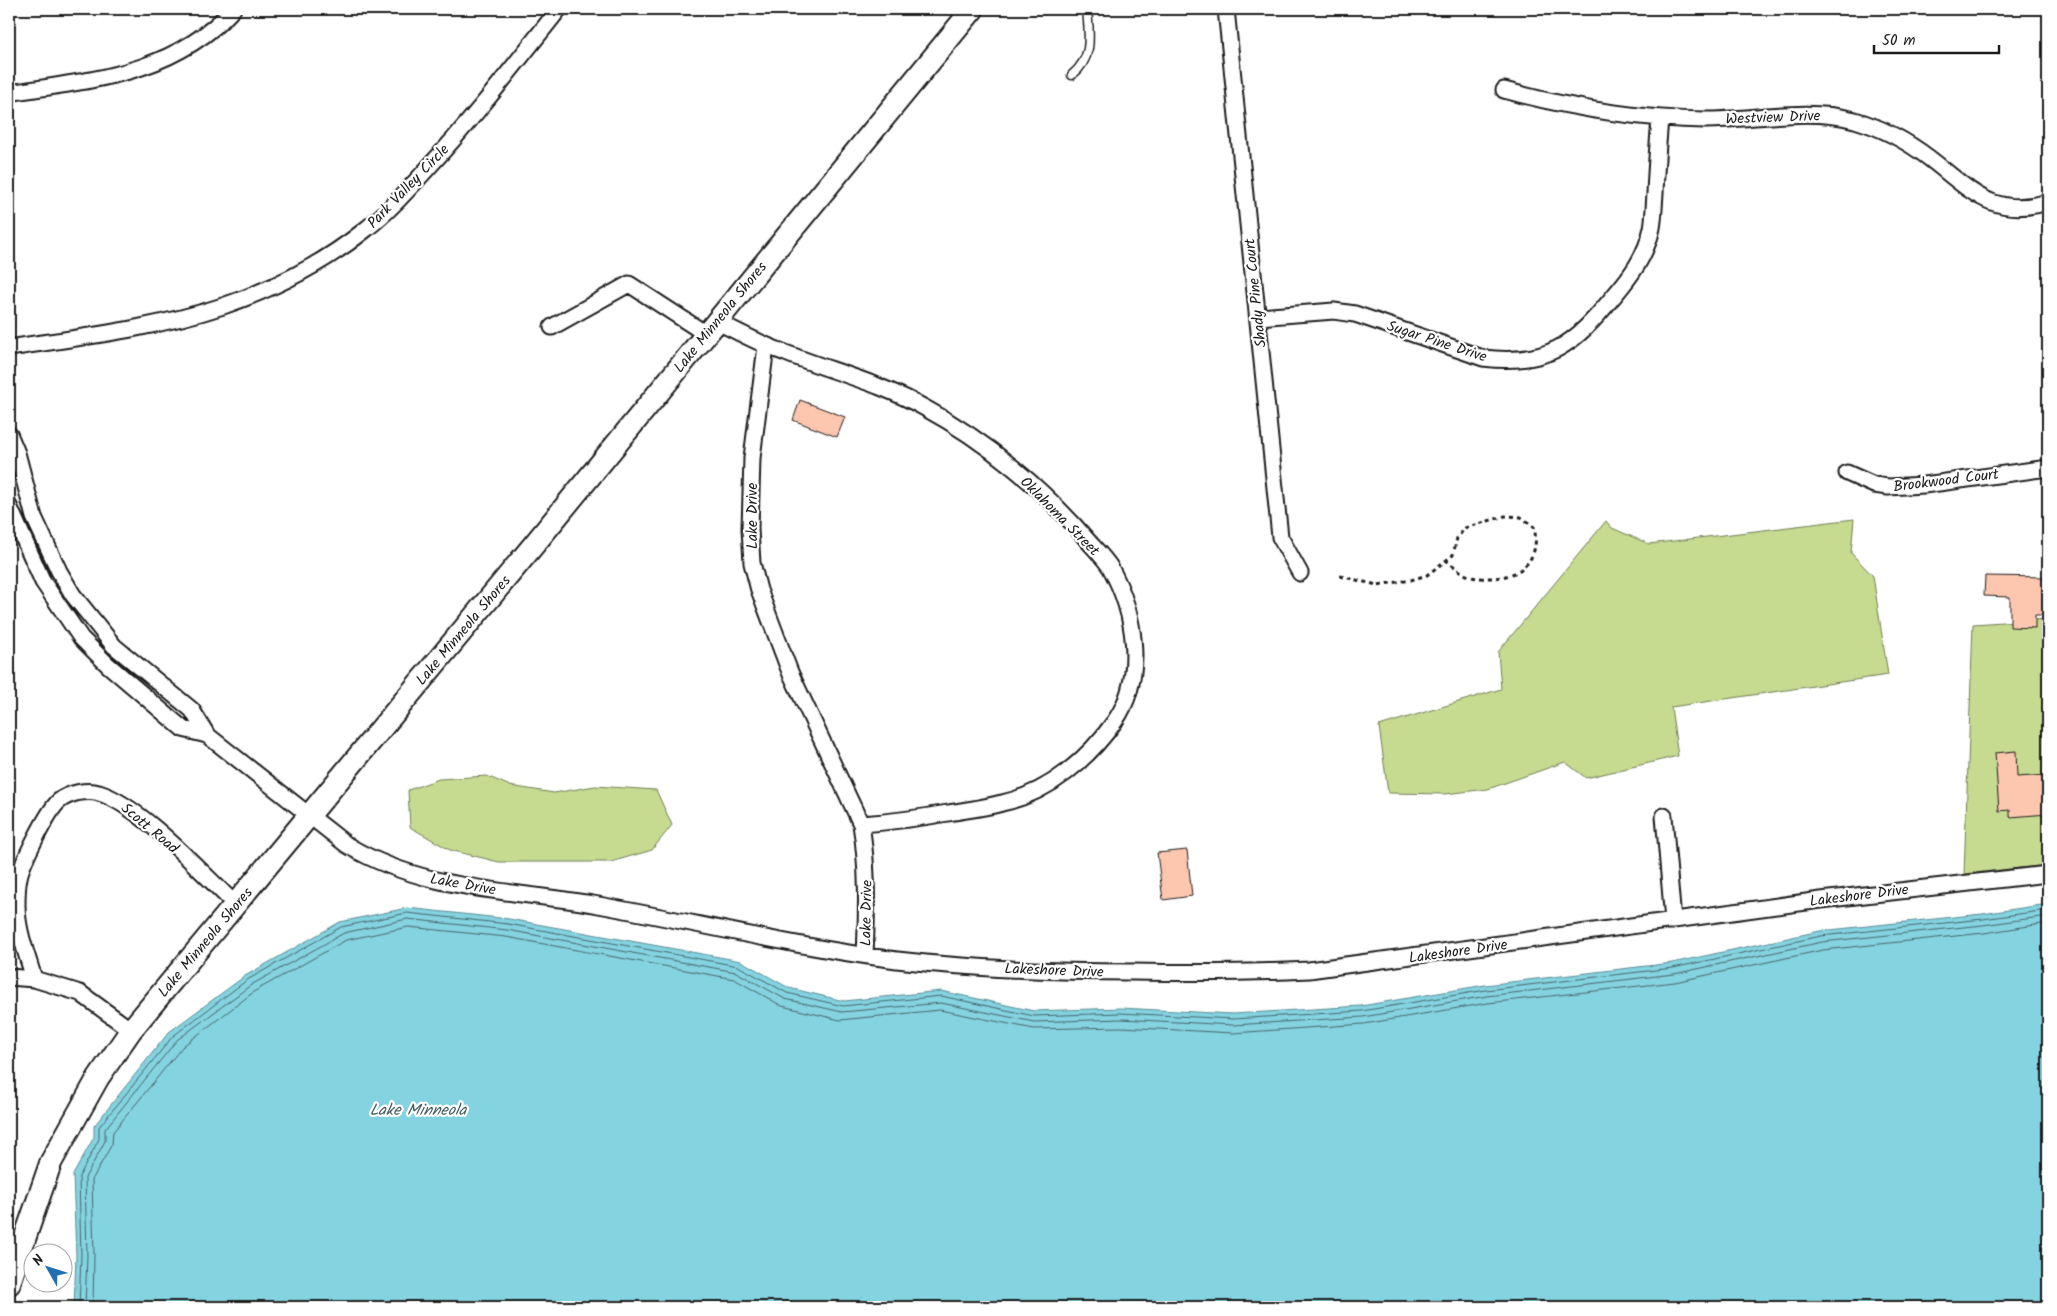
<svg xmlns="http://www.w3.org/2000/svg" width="2057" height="1316" viewBox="0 0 2057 1316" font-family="Kalam,sans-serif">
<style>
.green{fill:#c6db90;stroke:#717c56}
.water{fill:#84d3e0;stroke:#5a8a92}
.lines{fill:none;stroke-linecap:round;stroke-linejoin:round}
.shore{stroke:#46656a;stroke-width:1}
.building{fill:#fdc7af;stroke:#1c1c1c}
.service-casing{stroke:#1c1c1c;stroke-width:11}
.minor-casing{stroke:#1c1c1c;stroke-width:19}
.secondary-casing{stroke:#1c1c1c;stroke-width:25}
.path{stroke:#1c1c1c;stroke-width:3;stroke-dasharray:4 4;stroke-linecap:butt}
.service{stroke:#fff;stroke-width:8}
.minor{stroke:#fff;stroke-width:15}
.secondary{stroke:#fff;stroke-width:21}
.labels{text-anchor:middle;stroke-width:4.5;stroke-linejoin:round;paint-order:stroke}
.street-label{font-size:15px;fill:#1c1c1c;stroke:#fff}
.water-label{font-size:16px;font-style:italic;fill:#405c61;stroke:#fff}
</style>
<rect width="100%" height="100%" fill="#fff"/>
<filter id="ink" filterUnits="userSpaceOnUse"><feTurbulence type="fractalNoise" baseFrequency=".02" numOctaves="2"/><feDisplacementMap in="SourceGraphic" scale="10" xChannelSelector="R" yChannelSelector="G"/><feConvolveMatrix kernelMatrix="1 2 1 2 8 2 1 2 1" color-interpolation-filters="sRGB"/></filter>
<g filter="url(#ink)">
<path class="green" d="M 1854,519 L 1851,553 L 1873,576 L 1888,675 L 1671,707 L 1678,756 L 1586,778 L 1565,762 L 1488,789 L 1445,794 L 1388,793 L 1379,726 L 1501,689 L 1498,652 L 1606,521 L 1612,528 L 1649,544 Z
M 2048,619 L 2048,865 L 1964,874 L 1973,624 Z
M 487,776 L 510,786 L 554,793 L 595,786 L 656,790 L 672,825 L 652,850 L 611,862 L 499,862 L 450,850 L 410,827 L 408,790 L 439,779 Z"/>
<path class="water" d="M 2048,904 L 2048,1307 L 74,1307 L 76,1256 L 73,1175 L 94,1137 L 94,1126 L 169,1032 L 245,976 L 340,922 L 407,908 L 509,919 L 741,961 L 789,988 L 844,1001 L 941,991 L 1034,1011 L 1121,1008 L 1233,1014 L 1361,1006 L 1485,985 L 1672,963 L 1820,931 L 1982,914 Z"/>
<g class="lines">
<path class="shore" d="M 79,1307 L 81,1256 L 79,1177 L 99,1139 L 99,1127 L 173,1036 L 247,980 L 341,927 L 407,913 L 508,924 L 738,966 L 787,993 L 843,1006 L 941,996 L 1034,1016 L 1121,1013 L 1233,1019 L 1362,1011 L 1486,990 L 1673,968 L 1821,936 L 1983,919 L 2048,910
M 85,1307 L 87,1256 L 85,1178 L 105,1141 L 105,1129 L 177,1040 L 251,985 L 344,933 L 407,919 L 507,930 L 736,972 L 785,999 L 842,1012 L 941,1003 L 1034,1022 L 1121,1019 L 1233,1025 L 1363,1017 L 1487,996 L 1674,974 L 1822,942 L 1983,925 L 2048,916
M 93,1307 L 94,1256 L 92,1180 L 112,1144 L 113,1132 L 183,1046 L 255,991 L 346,940 L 408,927 L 506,937 L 734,979 L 782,1006 L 840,1020 L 940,1010 L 1034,1029 L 1121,1027 L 1233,1033 L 1364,1024 L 1488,1003 L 1675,982 L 1823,950 L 1984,933 L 2048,923"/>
</g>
<path class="building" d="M 800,400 L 845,417 L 837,437 L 793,420 Z
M 1985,576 L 2048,577 L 2048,615 L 2035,615 L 2035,628 L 2010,627 L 2010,597 L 1984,596 Z
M 2016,751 L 2017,777 L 2048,775 L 2048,814 L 2010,817 L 2010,810 L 1999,811 L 1995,753 Z
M 1187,850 L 1192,896 L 1163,900 L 1157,853 Z"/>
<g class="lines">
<g class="service-casing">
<path id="service" d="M 1072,75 C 1094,57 1089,35 1087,9"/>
</g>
<g class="minor-casing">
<path id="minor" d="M 1226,9 L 1280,537 L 1300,573
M 1504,90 C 1570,108 1636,119 1705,120 C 1754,120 1807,107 1855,120 C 1882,128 1907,141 1929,158 C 1970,189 1992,219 2048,202
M 9,93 C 91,80 173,75 233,9
M 1258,317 L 1334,311 L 1355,314 L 1483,358 C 1548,366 1574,345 1613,297 C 1631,276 1646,256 1652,228 C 1654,217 1654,205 1655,194 C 1656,168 1658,143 1660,118
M 716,321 C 738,332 760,344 783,352 C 830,371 881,383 925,408 C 986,441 1044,489 1089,542 C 1096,550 1104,558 1110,567 C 1135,612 1146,676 1115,721 C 1088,759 1049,793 1002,803 C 984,808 966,810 948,813 C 919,818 890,822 861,824
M 552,327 L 629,284 L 706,334
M 766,346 L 752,458 L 750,529 L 752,563 L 759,590 L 790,672 L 861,824 C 868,868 867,911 865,955
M 9,348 C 81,337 153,329 223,306 C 273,289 324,263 365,230 C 388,212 408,190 427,169 C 474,118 516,63 559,9
M 9,434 L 17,453 L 34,517 L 59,571 L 73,595 L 114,646 L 192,710 L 207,735 L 347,845 C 421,890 509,890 593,904 C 694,922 795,947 897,960 C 976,969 1054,972 1133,972 C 1192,973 1250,973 1309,970 L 1821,900 L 2048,874
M 1847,473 L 1874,485 L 1888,487 L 1924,485 L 2048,468
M 9,506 L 43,582 L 81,638 L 108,665 L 183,729 L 207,735
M 1664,816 L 1673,921
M 9,977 L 34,979 L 80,993 L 131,1030
M 34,979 C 27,954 17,931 17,905 C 17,896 17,887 19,878 C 21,864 48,811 59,801 C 69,793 87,789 99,793 C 140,805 203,874 236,905"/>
</g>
<g class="secondary-casing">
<path id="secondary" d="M 9,1284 L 51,1162 L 98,1078 L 131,1030 L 532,547 L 973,9"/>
</g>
<path class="path" d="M 1340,576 L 1377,585 L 1411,580 L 1427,575 L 1453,555 L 1457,538 L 1465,528 L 1505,516 L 1521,517 L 1534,527 C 1541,558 1522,577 1492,578 C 1484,578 1477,579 1469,576 C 1461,573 1454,566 1447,561"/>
<use href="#service" class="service"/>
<use href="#minor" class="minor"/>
<use href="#secondary" class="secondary"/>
</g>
</g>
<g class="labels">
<g class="street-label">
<text transform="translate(1773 117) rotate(-2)" y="5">Westview Drive</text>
<text transform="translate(408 186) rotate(-46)" y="5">Park Valley Circle</text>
<text transform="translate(1255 293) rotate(-96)" y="5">Shady Pine Court</text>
<text transform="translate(720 317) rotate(-51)" y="5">Lake Minneola Shores</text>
<text transform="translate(1437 341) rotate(18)" y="5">Sugar Pine Drive</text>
<text transform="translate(1946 480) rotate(-7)" y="5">Brookwood Court</text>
<text transform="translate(752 516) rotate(-90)" y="5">Lake Drive</text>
<text transform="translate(1060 516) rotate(45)" y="5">Oklahoma Street</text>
<text transform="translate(463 630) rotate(-50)" y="5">Lake Minneola Shores</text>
<text transform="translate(150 828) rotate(40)" y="5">Scott Road</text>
<text transform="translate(463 884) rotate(10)" y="5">Lake Drive</text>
<text transform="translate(1859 895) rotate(-7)" y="5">Lakeshore Drive</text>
<text transform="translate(866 913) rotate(-89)" y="5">Lake Drive</text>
<text transform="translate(205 942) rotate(-50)" y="5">Lake Minneola Shores</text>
<text transform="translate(1458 951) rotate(-8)" y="5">Lakeshore Drive</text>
<text transform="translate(1054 970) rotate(2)" y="5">Lakeshore Drive</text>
</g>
<g class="water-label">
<text x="418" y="1115">Lake Minneola</text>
</g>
</g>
<rect width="2057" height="1316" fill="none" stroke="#fff" stroke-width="30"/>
<rect x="15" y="15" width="2027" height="1286" fill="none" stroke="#1c1c1c" stroke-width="2" filter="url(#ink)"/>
<g transform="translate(48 1268) rotate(309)"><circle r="24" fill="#ffffff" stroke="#a4a4a4"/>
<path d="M0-4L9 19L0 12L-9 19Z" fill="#1f6fb2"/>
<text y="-8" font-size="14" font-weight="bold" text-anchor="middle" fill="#1c1c1c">N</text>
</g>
<path d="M1874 45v8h125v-8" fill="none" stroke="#1c1c1c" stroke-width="2.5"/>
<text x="1882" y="45" font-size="15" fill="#1c1c1c" stroke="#ffffff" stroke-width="4" paint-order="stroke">50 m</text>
</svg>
